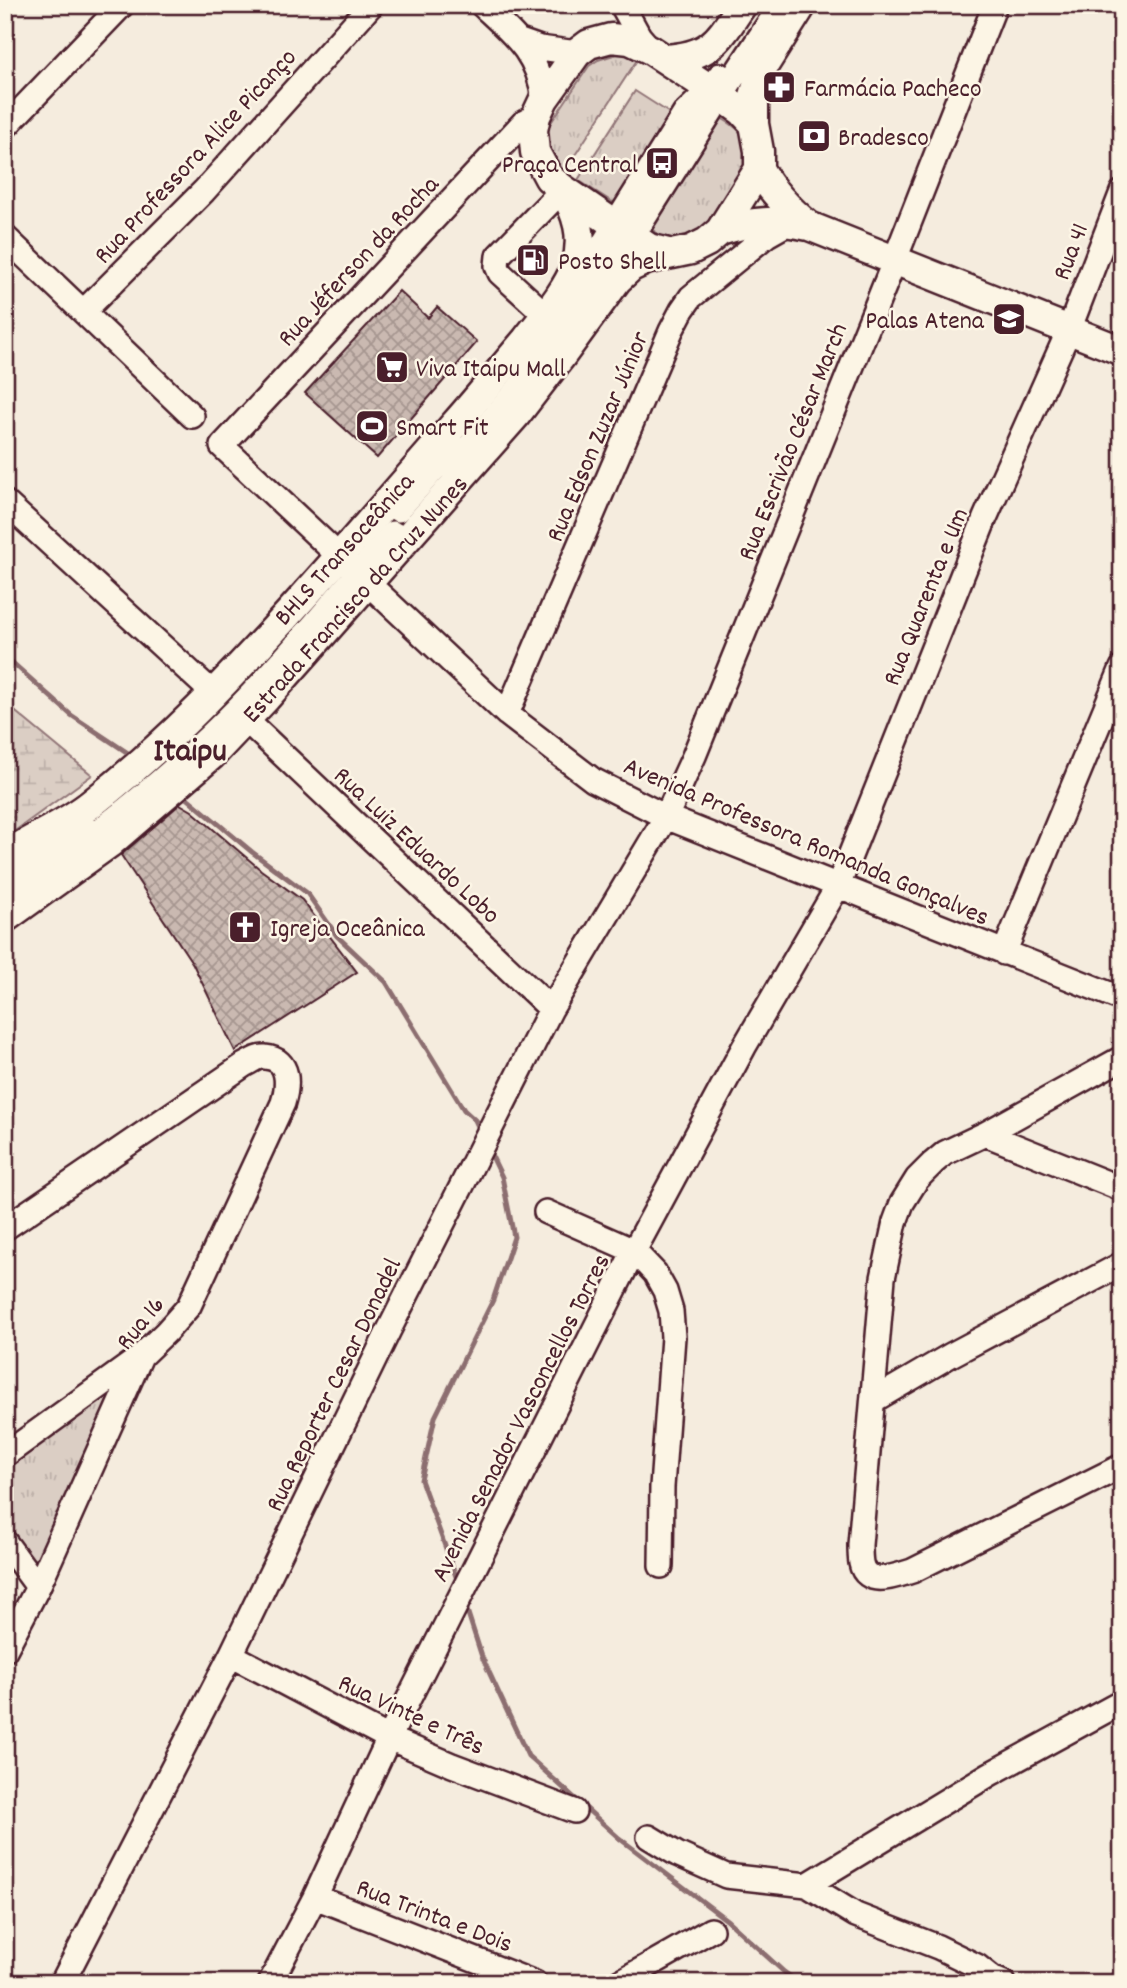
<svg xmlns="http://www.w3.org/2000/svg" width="1127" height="1988" viewBox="0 0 1127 1988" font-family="Dekko,sans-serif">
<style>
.wetland{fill:url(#wetland-marsh);stroke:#927678;stroke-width:2}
.park{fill:url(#park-tufts);stroke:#927678;stroke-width:2}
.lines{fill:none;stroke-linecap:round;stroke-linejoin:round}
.stream{stroke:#8c6e70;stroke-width:5}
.building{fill:url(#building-cross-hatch);stroke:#4a1f2b;stroke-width:2}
.minor-casing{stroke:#4a1f2b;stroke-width:28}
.major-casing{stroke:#4a1f2b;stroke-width:33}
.minor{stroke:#fcf5e5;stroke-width:23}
.major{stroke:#fcf5e5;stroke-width:28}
.labels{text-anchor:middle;stroke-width:5;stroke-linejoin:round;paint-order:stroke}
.poi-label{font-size:26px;fill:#4a1f2b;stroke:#fcf5e5;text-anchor:start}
.street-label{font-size:26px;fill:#4a1f2b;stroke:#fcf5e5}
.district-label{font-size:33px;font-weight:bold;fill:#4a1f2b;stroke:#fcf5e5}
</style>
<defs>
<pattern id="wetland-marsh" width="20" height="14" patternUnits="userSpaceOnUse" patternTransform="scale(1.75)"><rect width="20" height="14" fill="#dbcec4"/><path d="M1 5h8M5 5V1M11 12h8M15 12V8" fill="none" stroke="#bdb0a9"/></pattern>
<pattern id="park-tufts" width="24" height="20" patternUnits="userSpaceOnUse" patternTransform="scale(1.75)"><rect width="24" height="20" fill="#dbcec4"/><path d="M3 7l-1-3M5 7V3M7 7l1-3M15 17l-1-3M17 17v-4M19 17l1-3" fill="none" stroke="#bdb0a9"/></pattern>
<pattern id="building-cross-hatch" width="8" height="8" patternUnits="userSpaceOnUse" patternTransform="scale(1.75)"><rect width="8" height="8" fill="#cab9b1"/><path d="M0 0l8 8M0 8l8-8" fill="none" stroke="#a69690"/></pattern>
</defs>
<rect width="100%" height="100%" fill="#f5ecde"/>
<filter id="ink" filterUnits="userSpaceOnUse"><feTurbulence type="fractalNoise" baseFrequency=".0143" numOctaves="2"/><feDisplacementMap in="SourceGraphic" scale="14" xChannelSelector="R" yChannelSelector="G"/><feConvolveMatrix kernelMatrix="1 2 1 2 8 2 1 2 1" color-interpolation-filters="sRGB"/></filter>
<g filter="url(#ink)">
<path class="wetland" d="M 5,703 L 92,775 L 5,838 Z"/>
<path class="park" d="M 623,52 L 637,60 L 564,172 L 554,162 L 548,149 L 548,127 L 589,66 L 598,60 Z
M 635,91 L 674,116 L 617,205 L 578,180 Z
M 721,118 C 744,131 753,141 744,169 L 707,229 L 698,236 L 667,241 L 649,227 Z
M 127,1377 L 34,1576 L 5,1534 L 5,1462 Z"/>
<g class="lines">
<path class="stream" d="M 5,656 L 71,715 L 131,755
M 186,797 L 252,852 L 307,893 L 337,936 L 386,982 L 464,1110 L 475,1120 L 481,1133
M 458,1582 L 421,1480 L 435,1417 L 493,1300 L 514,1237 L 502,1177 L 488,1148
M 465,1604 L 482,1657 L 528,1756 L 619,1838 L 728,1921 L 784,1972 L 799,1983"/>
</g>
<path class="building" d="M 399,291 L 428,318 L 437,307 L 477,342 L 377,458 L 305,393 Z
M 180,804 L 192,811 L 261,870 L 302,900 L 357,972 L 235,1051 L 193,964 L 121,855 Z"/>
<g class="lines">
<g class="minor-casing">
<path id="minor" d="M 482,5 C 514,35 538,53 544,99
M 622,5 L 639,36 L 651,50
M 520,41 L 540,48 L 577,53
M 536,116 L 523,123 L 222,446 L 507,714 L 593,780 L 666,817 L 1122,999
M 5,127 L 122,5
M 5,237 L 192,416
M 575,289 L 685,113 L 710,89 L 720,75
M 84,311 L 204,191 L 371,5
M 546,315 L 500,273 L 497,266 L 498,256 L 563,189
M 451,468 L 521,385 L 633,236 L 721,96 L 781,5
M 5,502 L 214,694
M 398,510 L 454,447
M 507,714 L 671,331 L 682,310 L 691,297 L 767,235 L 790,222
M 246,720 L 551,1009
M 5,874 L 84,827
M 5,899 C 83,846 157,788 224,722 C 284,663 337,596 393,533
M 1004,953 L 1122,668
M 1122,1058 L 985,1134 L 945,1153 L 933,1163 L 917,1179 L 902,1203 L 895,1222 L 883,1278 L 860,1545 C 860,1551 860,1557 861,1563 C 866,1588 896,1576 912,1571 L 1122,1466
M 985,1134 L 1122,1189
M 546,1212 L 634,1251 L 655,1273 L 665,1291 L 671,1311 L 673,1337 L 662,1487 L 661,1566
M 5,1228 L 244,1065 C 250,1062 258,1056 265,1057 C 291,1059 288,1086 283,1103 L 189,1306 L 166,1332 L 141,1356 L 38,1587 L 5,1650
M 874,1400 L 951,1355 L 1122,1264
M 5,1455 L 139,1358
M 5,1542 L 38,1587
M 231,1655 L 389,1738 L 452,1765 L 574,1811
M 649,1837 L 677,1854 L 726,1876 L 807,1885 L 990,1774 L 1122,1702
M 807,1885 L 856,1915 L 938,1947 L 977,1966 L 992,1978 L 1004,1983
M 315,1897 L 535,1983
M 62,1983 L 231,1655 L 389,1330 L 551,1009 L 666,817 L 694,756 L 888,277 L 995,5
M 270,1983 L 315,1897 L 389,1738 L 634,1251 L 744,1047 L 838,886 L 985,518 L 1069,330 L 1122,192
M 618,1983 L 711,1930"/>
</g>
<g class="major-casing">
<path id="major" d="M 611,38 L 630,40 L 651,50 L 721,96 L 742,111 L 754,124 L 759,151 L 759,169 L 720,231 L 707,242 L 691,250 L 672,254 L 649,248 L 563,189 L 549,178 L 535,152 L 533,130 L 536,116 L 544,99 L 577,53 L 589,44 Z
M 665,59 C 711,56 718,41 742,5
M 754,124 L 754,96 L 763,67 L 802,5
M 759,169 C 772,192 788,209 809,226
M 720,231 C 752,221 775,219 809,226 L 1122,351
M 5,856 C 33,837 65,825 91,804 C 167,745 233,675 297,604 C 350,545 402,485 454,425 C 479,397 502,368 526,340 C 543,318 567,291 576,265 C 585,237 577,214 563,189
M 5,918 L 111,842 L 212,755 L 266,698 L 516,415 L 560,358 L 617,280 L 631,267 L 646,260 L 672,254"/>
</g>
<use href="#minor" class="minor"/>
<use href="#major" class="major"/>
</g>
</g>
<defs>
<g id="pharmacy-square" transform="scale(1.75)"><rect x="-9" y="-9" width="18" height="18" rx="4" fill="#4a1f2b" stroke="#fcf5e5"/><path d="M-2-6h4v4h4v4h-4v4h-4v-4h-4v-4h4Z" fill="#fff"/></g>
<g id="bank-square" transform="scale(1.75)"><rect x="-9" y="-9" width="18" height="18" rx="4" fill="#4a1f2b" stroke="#fcf5e5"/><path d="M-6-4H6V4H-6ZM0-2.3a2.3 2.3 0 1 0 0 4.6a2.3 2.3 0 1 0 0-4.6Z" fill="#fff"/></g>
<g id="bus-square" transform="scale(1.75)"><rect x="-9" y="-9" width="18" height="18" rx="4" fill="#4a1f2b" stroke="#fcf5e5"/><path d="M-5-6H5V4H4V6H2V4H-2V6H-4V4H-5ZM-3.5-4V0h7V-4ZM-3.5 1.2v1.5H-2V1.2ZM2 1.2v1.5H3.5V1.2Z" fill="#fff"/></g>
<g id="fuel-square" transform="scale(1.75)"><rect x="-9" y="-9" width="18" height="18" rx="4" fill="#4a1f2b" stroke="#fcf5e5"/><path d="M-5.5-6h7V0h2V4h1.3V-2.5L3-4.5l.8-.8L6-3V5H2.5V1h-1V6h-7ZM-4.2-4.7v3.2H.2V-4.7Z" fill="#fff"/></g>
<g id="school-square" transform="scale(1.75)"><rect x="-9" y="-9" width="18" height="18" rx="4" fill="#4a1f2b" stroke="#fcf5e5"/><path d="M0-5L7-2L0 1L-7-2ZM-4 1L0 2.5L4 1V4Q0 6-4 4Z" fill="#fff"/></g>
<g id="supermarket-square" transform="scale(1.75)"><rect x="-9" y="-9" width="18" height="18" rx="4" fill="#4a1f2b" stroke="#fcf5e5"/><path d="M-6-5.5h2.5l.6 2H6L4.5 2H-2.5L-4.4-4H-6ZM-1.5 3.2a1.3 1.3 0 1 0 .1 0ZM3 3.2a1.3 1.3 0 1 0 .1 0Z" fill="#fff"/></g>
<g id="stadium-square" transform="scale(1.75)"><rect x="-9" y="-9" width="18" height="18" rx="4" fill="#4a1f2b" stroke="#fcf5e5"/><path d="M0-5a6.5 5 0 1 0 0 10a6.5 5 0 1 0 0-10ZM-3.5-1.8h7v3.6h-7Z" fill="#fff"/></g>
<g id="church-square" transform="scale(1.75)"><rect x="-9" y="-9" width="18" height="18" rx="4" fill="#4a1f2b" stroke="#fcf5e5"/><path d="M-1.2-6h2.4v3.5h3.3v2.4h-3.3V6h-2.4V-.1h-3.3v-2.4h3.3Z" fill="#fff"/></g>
</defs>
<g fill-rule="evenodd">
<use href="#pharmacy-square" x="779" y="87"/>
<use href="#bank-square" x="814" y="136"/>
<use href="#bus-square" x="662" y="163"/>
<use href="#fuel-square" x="533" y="260"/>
<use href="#school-square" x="1009" y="319"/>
<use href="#supermarket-square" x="392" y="367"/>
<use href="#stadium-square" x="372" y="426"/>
<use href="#church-square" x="245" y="927"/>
</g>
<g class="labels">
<g class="poi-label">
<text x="804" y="96">Farmácia Pacheco</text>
<text x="838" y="145">Bradesco</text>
<text x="638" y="172" text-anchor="end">Praça Central</text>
<text x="558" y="269">Posto Shell</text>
<text x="984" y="328" text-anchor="end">Palas Atena</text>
<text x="416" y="376">Viva Itaipu Mall</text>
<text x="396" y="435">Smart Fit</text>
<text x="270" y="936">Igreja Oceânica</text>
</g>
<g class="street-label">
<text transform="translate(194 155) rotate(-47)" y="9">Rua Professora Alice Picanço</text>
<text transform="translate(1069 251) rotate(-69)" y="9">Rua 41</text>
<text transform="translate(357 260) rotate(-47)" y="9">Rua Jéferson da Rocha</text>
<text transform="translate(596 436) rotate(-67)" y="9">Rua Edson Zuzar Júnior</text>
<text transform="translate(791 441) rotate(-68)" y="9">Rua Escrivão César March</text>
<text transform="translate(343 548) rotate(-48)" y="9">BHLS Transoceânica</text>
<text transform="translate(924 596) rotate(-68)" y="9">Rua Quarenta e Um</text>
<text transform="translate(354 598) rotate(-48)" y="9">Estrada Francisco da Cruz Nunes</text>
<text transform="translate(807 840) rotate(23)" y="9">Avenida Professora Romanda Gonçalves</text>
<text transform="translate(418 844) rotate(43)" y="9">Rua Luiz Eduardo Lobo</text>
<text transform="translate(139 1322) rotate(-51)" y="9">Rua 16</text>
<text transform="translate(332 1384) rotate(-64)" y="9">Rua Reporter Cesar Donadel</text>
<text transform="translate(519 1417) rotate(-63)" y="9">Avenida Senador Vasconcellos Torres</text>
<text transform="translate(412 1713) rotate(25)" y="9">Rua Vinte e Três</text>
<text transform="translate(435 1914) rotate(21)" y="9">Rua Trinta e Dois</text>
</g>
<g class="district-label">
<text x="190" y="760">Itaipu</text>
</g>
</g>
<rect width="1127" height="1988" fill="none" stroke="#fcf5e5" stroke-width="28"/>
<rect x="14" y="14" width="1099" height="1960" fill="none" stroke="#4a1f2b" stroke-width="2.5" filter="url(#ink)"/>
</svg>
